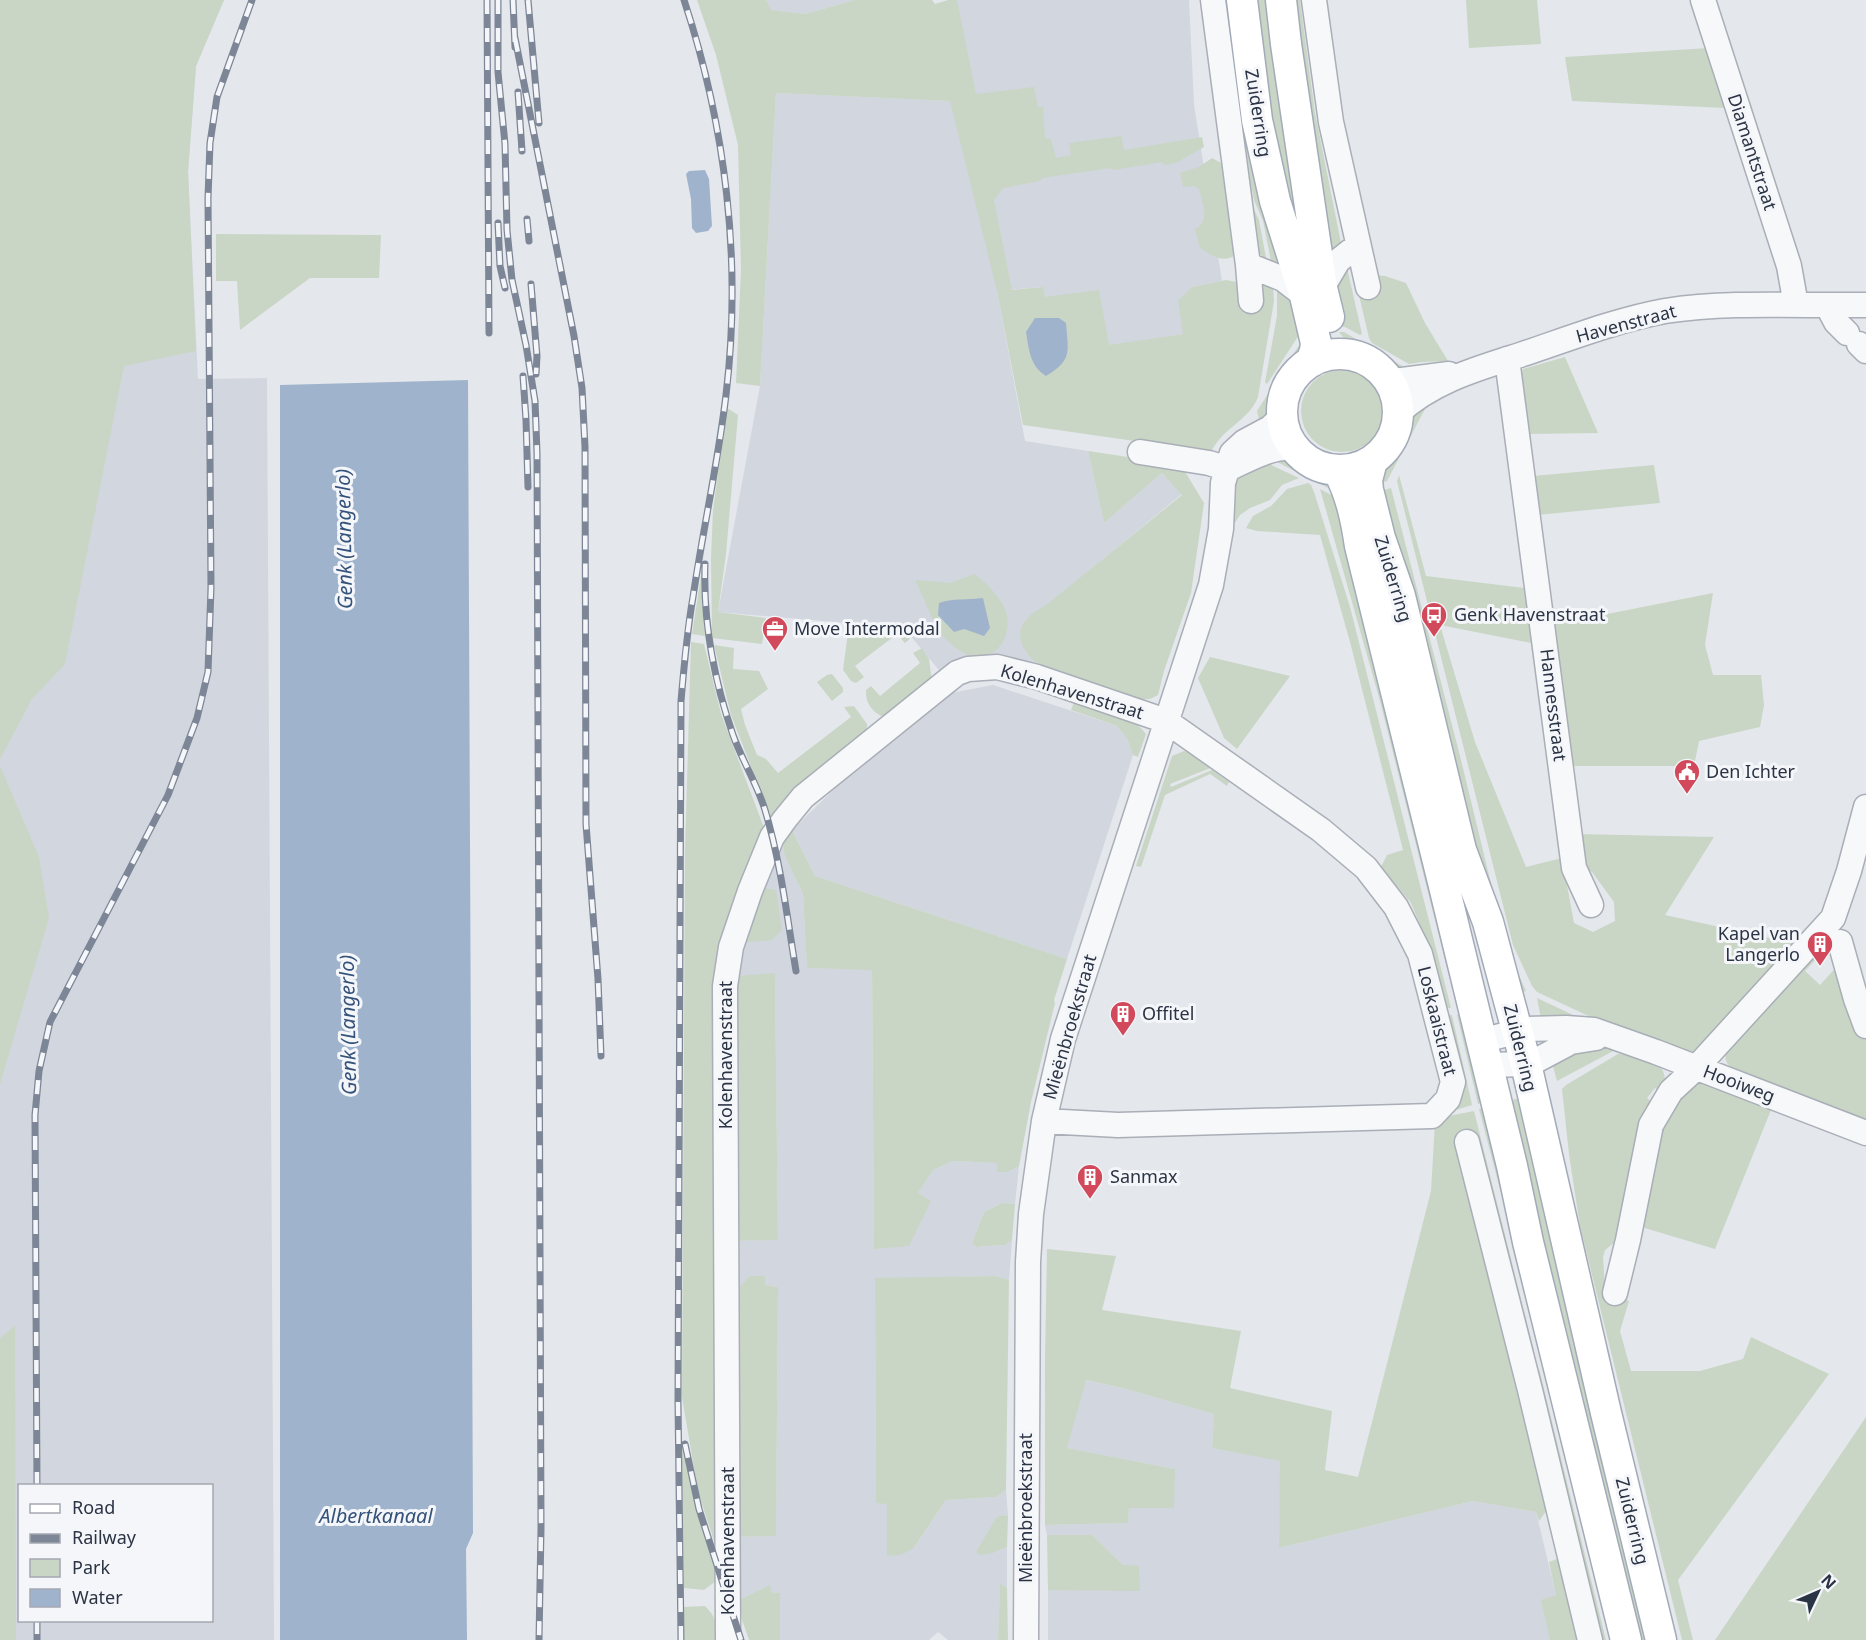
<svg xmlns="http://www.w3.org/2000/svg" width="1866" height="1640" viewBox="0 0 1866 1640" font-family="'Noto Sans',sans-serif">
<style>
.built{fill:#d2d6de;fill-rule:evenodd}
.green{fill:#c9d6c5}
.water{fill:#9fb4cc}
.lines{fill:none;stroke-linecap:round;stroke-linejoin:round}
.minor-casing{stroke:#a9aeb7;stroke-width:27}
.major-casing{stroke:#a3abb8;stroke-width:33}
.minor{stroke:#f7f8fa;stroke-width:24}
.major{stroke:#fff;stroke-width:30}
.rail-casing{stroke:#7d8696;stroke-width:7}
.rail{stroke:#f4f6f9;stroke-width:4.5;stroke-dasharray:14;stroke-linecap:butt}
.labels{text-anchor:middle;stroke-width:6;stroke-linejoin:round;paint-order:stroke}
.street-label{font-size:18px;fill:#2b3445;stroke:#f4f6f9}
.poi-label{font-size:18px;fill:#2b3445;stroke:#f4f6f9;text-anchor:start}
.water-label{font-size:20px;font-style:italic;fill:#34527a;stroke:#f4f6f9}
</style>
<rect width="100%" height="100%" fill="#e4e7ec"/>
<path class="built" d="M 0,0 L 224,0 L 196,66 L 188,172 L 198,379 L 267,378 L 274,1640 L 0,1640 ZM 20,1486 L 212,1486 L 212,1620 L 20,1620 Z
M 766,0 L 855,0 L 805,14 L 770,10 Z
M 957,0 L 1189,0 L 1194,105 L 1222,281 L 1192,287 L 1183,334 L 1109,346 L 1045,297 L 1042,287 L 997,291 L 1025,441 L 1088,451 L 1104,523 L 1162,473 L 1182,494 L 1047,605 L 1040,666 L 943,675 L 904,628 L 718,612 L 760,386 L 776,93 L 951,101 L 963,148 Z
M 993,685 L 1117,726 L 1127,739 L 1133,755 L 1067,959 L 815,876 L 792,830 L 858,766 L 951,693 Z
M 784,836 L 785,853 L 803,894 L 807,968 L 872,969 L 874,1249 L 918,1193 L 933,1170 L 953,1161 L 997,1163 L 998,1172 L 1008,1172 L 1019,1166 L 1015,1204 L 1002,1203 L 984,1212 L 972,1243 L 976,1247 L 1005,1245 L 1012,1240 L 1009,1280 L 996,1276 L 875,1279 L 876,1503 L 887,1503 L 887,1556 L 913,1549 L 946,1500 L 996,1497 L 1006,1490 L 1008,1516 L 1002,1515 L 993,1553 L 1007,1547 L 1007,1588 L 1000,1583 L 998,1640 L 948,1640 L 938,1632 L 929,1640 L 780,1640 L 780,1593 L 770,1592 L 770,1586 L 739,1600 L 736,1537 L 776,1536 L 778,1287 L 765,1285 L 734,1293 L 735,1241 L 778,1240 L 775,974 L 735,976 L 758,887 Z
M 1085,1380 L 1122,1388 L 1214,1414 L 1212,1448 L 1281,1460 L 1279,1548 L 1473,1501 L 1536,1512 L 1567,1640 L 1048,1640 L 1048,1590 L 1140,1590 L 1123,1565 L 1092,1535 L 1047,1535 L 1045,1525 L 1128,1523 L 1129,1508 L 1175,1469 L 1066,1448 Z"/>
<path class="green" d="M 0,0 L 224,0 L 196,66 L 188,172 L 196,351 L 124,366 L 65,664 L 32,699 L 0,759 Z
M 697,0 L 766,0 L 771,10 L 805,14 L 855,0 L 932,0 L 935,4 L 948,0 L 957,0 L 976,94 L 1034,87 L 1038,107 L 1043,107 L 1045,138 L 1051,139 L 1056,158 L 1071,155 L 1069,143 L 1121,136 L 1124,150 L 1202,137 L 1204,147 L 1176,163 L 1164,165 L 1163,162 L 1113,170 L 1110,168 L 1042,178 L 1040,181 L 1003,188 L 994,200 L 1012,290 L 1043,287 L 1045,297 L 1099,290 L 1109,345 L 1183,334 L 1178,301 L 1192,287 L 1226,280 L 1259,286 L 1262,283 L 1273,286 L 1274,301 L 1258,397 C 1248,422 1224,426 1211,452 L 1023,425 L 997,291 L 950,101 L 776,93 L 760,386 L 736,383 L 741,270 L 738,145 L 716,55 Z
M 1255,0 L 1271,0 L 1311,255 L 1287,229 Z
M 1292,0 L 1300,0 L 1315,113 L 1342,248 L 1332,259 Z
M 1466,0 L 1537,0 L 1541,44 L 1469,48 Z
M 1709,48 L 1726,108 L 1572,101 L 1565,57 Z
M 1236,72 L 1290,273 L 1272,266 L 1263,221 L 1254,200 L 1251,185 Z
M 1212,158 L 1221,163 L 1225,178 L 1235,255 C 1223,264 1212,255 1200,248 L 1195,229 C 1211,222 1202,203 1199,189 L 1194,186 L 1183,187 L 1180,173 L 1199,167 Z
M 1247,195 L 1259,220 L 1267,263 L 1255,248 Z
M 216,234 L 381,235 L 379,278 L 310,278 L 240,330 L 237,281 L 216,281 Z
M 1346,263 L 1362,334 L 1360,335 L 1345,327 L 1338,326 L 1332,294 Z
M 1376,275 L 1385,276 L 1406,283 L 1425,323 L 1448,361 L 1422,362 L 1409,364 L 1372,343 L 1369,338 L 1358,291 Z
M 1277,284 L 1294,296 L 1302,333 L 1297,338 L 1267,384 L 1265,382 L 1277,316 Z
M 1339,332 L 1344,332 L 1409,370 L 1399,372 L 1390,368 L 1375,357 L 1347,342 Z
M 1303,339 L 1303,358 L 1283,381 L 1273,414 L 1261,427 L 1257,411 Z
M 1565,357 L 1598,433 L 1526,434 L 1519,383 L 1523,369 Z
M1301 411a41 41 0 1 1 82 0a41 41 0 1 1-82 0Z
M 1422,401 L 1425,409 L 1387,481 L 1373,486 L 1378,466 L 1389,457 L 1398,444 L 1408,418 Z
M 727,408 L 738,415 L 726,554 L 718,612 L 766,618 L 762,644 L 712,638 L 711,558 L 713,510 Z
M 1088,451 L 1181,465 L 1204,503 L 1191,593 L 1164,671 L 1158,695 L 1150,699 L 1136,700 L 1040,666 C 1026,655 1011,636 1027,619 C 1032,613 1040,609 1046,605 L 1182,495 L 1162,473 L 1104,523 Z
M 1274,455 L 1290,455 L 1306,468 L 1331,479 L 1338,493 L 1279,463 Z
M 1266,457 L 1271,465 L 1299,478 L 1282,485 L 1270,500 L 1250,508 L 1240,515 L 1231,529 L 1233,487 L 1242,472 Z
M 1654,465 L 1660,503 L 1537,515 L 1533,476 Z
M 1399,475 L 1426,576 L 1524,588 L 1531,643 L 1440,625 L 1475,742 L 1526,867 L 1562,858 L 1574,923 L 1593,932 L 1615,921 L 1614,902 L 1592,872 L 1582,866 L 1578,834 L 1714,837 L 1665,915 L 1797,944 L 1702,1052 L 1688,1051 L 1593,1018 L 1537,992 L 1532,986 L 1513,945 L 1397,481 Z
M 1308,483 L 1311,485 L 1315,495 L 1350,607 L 1451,1008 L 1446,1008 L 1433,956 L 1411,903 L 1381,867 L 1387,855 L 1403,850 L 1350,642 L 1320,535 L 1257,531 L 1246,528 L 1253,516 L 1271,506 L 1287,489 Z
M 1391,488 L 1460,756 L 1507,949 L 1526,991 L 1514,994 L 1374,493 Z
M 1320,489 L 1341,500 L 1469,1005 L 1457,1008 L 1380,701 Z
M 975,574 C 986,583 996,593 1003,605 C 1014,624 1005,654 981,657 C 967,659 951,645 942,635 C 931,620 924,597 915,580 L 950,583 Z
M 701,576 L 705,636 L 692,634 Z
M 1713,593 L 1705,645 L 1713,675 L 1761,675 L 1764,705 L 1760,727 L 1699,741 L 1694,766 L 1569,766 L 1552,625 Z
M 849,625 L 904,628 L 913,636 L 905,643 L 897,634 L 855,666 L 864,677 L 856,683 L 851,681 L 843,670 Z
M 691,642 L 704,644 L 721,714 L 766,833 C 746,872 726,911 719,955 L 719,1556 L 698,1492 L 682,1397 L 685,852 Z
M 714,645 L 734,648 L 733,669 L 759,671 L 768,689 L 741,709 L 745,725 L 757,755 L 766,759 L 778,773 L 851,717 L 844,707 L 854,706 L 867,724 L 867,731 L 773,823 L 731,715 Z
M 922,648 L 929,659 L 932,681 L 884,717 C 873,713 865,703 866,690 L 871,686 L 880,696 L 920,663 L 913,653 Z
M 1210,657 L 1290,676 L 1237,749 L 1224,738 L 1198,678 Z
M 832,674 L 843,688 L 843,692 L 832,701 L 817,682 L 827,675 Z
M 1075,700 C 1101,708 1129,711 1146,734 L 1138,757 L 1133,755 L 1127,739 L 1117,726 L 1071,710 Z
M 1184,751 L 1197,754 L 1213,767 L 1170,784 L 1171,787 L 1212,770 L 1229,782 L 1227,786 L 1210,774 L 1165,795 L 1141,867 L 1136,866 L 1172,756 Z
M 0,766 L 39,857 L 49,918 L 0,1084 Z
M 792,830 L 815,876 L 1067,959 L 1054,1000 L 1055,1003 L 1031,1102 L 1019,1166 L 1008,1172 L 997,1172 L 997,1163 L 953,1161 L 933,1170 L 918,1193 L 931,1201 L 909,1246 L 874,1249 L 872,970 L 807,968 L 803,894 L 784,853 L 784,836 Z
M 758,887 L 776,890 L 782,930 L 772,940 L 740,943 Z
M 1829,935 L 1834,940 L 1805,971 L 1820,985 L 1840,963 L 1866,1033 L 1866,1120 L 1738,1071 C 1728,1066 1724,1063 1726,1051 Z
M 775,973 L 778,1240 L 735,1241 L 735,976 Z
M 1537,998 L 1588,1022 L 1542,1024 Z
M 1469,1012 L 1491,1100 L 1478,1104 L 1457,1015 Z
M 1452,1015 L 1472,1105 L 1449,1112 L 1446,1016 Z
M 1611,1043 L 1615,1050 L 1557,1081 L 1551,1059 Z
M 1618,1054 C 1641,1055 1678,1063 1660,1092 L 1655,1088 L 1647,1098 L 1653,1103 L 1619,1239 L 1605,1250 L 1603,1257 L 1606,1304 L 1619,1304 L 1622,1298 L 1629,1301 L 1620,1331 L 1631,1371 L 1700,1371 L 1743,1359 L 1751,1337 L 1829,1374 L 1678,1580 L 1693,1640 L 1682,1640 L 1580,1226 L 1569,1154 L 1562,1089 L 1566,1085 Z
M 1701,1081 L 1771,1110 L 1715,1249 L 1638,1226 L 1667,1109 L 1694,1082 Z
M 1526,1096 L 1652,1640 L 1636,1640 L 1502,1103 Z
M 1493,1105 L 1519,1262 L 1479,1109 Z
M 1474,1111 L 1534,1351 L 1531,1358 L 1549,1507 L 1539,1521 L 1536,1512 L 1473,1501 L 1279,1548 L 1280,1461 L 1212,1448 L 1214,1414 L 1122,1388 L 1086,1380 L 1067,1448 L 1175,1469 L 1174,1508 L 1129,1508 L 1128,1523 L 1045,1525 L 1045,1359 L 1047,1249 L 1116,1256 L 1102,1310 L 1241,1331 L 1230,1388 L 1332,1411 L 1325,1470 L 1358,1477 L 1431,1191 L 1435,1122 L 1444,1117 Z
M 1002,1203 L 1015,1204 L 1012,1240 L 1005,1245 L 976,1247 L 972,1243 L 984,1212 Z
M 750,1276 L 765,1276 L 765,1285 L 778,1287 L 776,1536 L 736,1537 L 734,1293 Z
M 996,1276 L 1009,1280 L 1006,1490 L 996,1497 L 946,1500 L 913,1549 L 900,1555 L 887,1556 L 887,1504 L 876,1503 L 875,1278 Z
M 15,1326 L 16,1640 L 0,1640 L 0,1338 Z
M 1539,1369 L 1606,1640 L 1600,1640 L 1537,1389 Z
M 1866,1417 L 1866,1640 L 1715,1640 Z
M 682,1446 L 698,1512 L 715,1565 L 716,1581 L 704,1590 L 684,1588 Z
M 1002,1515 L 1008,1516 L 1007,1547 L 993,1553 L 979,1555 L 976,1552 L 996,1518 Z
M 1047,1535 L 1092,1535 L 1123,1565 L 1139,1566 L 1140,1591 L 1048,1590 Z
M 1557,1559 L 1563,1566 L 1582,1640 L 1550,1640 L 1541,1600 L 1556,1595 L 1549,1562 Z
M 1000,1583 L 1007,1588 L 1008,1640 L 998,1640 Z
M 770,1585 L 771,1592 L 780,1593 L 780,1640 L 749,1640 L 742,1620 L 739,1600 Z
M 705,1606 C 716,1617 718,1625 718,1640 L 683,1640 L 683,1607 Z"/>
<path class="water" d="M 705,170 L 709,179 L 712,226 L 708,231 L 696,233 L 692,228 L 691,199 L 686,174 L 689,171 Z
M 1035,318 L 1059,318 L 1066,323 C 1068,351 1073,360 1046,376 C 1030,366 1029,350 1026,332 Z
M 468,380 L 473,1533 L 466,1549 L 467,1640 L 280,1640 L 280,385 Z
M 983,598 L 990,628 L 984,636 L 964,629 L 954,632 L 938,615 L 939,603 C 951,598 969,600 983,598 Z"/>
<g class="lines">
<g class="minor-casing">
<path id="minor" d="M 1213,0 L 1248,265 L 1251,301
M 1314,0 L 1331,122 L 1368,287
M 1703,0 L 1789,266 L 1796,305
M 1248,265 L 1283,279 L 1305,296
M 1322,288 L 1338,261 L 1358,245
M 1827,305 L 1836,322 L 1847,333
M 1859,344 L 1866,351
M 1507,359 L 1574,868 L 1591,905
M 1389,380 L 1402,380 L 1449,374
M 1398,413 C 1433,381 1476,369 1520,355 C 1568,339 1616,320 1665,311 C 1731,301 1800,306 1866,305
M 1140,452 L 1209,463 L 1228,469
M 1228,469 C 1250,459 1270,446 1295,448
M 1840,942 L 1856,999 L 1866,1026
M 1481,1041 L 1526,1029 L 1566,1028 L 1594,1030 L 1656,1052 L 1866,1133
M 1487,1065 L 1526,1064 L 1539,1059 L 1571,1042 L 1596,1038
M 1467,1142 L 1530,1390 L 1590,1640
M 1615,1293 L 1628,1240 L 1651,1125 L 1671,1091 L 1696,1068 L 1833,918 L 1849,871 L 1866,807
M 728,1640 L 725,986 L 731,947 L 750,891 L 772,837 L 785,819 L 803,797 L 942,685 L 957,673 L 968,669 L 997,667 L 1037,677 L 1166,721 L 1321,830 L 1366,868 L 1396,907 L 1420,954 L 1453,1082 L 1448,1099 L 1432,1116 L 1118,1125 L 1044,1121
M 1026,1640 L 1028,1262 L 1031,1214 L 1044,1121 L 1063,1039 L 1211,585 L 1221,529 L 1223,483 L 1232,453 L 1244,442 L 1270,428 L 1283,416"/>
</g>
<g class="major-casing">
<path id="major" d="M 1242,0 L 1257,120 L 1275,201 L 1305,296 L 1316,343 L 1315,351 L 1311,362
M 1281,0 L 1286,44 L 1322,288 L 1329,317
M1282 412a58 58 0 1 1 116 0a58 58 0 1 1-116 0Z
M 1372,461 L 1367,480 L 1368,490 L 1380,538 L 1400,596 L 1461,850 L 1488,922 L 1526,1064 L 1606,1413 L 1661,1640
M 1338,470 C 1351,495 1356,519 1360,546 L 1443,882 L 1512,1166 L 1528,1242 L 1626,1640"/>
</g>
<use href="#minor" class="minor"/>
<use href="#major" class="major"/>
<g class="rail-casing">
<path id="rail" d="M 487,0 L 489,333
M 498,0 L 498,72 L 505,144 L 507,230 L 512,280 L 526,345 L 535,401 L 537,453 L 541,1528 L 539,1640
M 513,0 L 515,47
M 528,0 L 539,123
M 515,38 L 574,336 L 582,388 L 585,447 L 586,824 L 598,979 L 601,1056
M 518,92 L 522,151
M 527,219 L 529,241
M 498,223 L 500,266 L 505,288
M 531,284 L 537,356 L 536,374
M 523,376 L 526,420 L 528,487
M 705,564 C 703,622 714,680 733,735 C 742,760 757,784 765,810 C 781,863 787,917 796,971
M 685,1444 L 699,1509 L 741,1640
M 37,1486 L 35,1115 L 39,1071 L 50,1022 L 168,795 L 197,718 L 208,672 L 211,588 L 208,198 L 210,143 L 217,97 L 252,0
M 37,1620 L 37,1640
M 681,1640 L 678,1402 L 681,701 C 684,666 687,631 693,597 C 703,529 718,463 726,395 C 742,262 726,127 684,0"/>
</g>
<use href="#rail" class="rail"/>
</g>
<defs>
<g id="bus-pin" transform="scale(1.35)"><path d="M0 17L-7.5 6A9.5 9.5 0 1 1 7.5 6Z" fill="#d1495b" stroke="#f4f6f9"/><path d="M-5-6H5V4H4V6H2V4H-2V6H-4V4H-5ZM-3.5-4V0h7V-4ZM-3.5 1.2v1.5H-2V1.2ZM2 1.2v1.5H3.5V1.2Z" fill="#fff"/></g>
<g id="office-pin" transform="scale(1.35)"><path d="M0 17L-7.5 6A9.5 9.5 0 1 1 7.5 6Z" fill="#d1495b" stroke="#f4f6f9"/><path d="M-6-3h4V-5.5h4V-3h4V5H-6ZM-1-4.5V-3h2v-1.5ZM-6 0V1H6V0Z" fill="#fff"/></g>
<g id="civic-pin" transform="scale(1.35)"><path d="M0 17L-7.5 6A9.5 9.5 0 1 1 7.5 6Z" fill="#d1495b" stroke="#f4f6f9"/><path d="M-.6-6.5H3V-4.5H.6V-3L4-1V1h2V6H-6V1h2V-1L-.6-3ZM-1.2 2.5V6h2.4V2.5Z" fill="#fff"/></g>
<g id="building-pin" transform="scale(1.35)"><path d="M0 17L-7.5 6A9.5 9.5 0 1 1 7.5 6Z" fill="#d1495b" stroke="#f4f6f9"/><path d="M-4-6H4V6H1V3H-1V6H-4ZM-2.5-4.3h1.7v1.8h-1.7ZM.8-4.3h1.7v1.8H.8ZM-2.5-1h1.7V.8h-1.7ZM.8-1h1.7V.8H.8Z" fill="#fff"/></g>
</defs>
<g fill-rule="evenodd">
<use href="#bus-pin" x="1434" y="615"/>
<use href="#office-pin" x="775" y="629"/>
<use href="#civic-pin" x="1687" y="772"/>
<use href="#building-pin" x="1820" y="944"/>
<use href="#building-pin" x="1123" y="1014"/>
<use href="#building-pin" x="1090" y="1177"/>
</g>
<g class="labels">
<g class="street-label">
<text transform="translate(1258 113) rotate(81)" y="6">Zuiderring</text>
<text transform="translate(1752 152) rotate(72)" y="6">Diamantstraat</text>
<text transform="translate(1626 324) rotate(-15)" y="6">Havenstraat</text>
<text transform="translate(1393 579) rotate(73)" y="6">Zuiderring</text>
<text transform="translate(1072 692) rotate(17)" y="6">Kolenhavenstraat</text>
<text transform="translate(1553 705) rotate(83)" y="6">Hannesstraat</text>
<text transform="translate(1437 1021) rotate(76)" y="6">Loskaaistraat</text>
<text transform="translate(1070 1027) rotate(-74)" y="6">Mieënbroekstraat</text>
<text transform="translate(1520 1048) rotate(76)" y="6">Zuiderring</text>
<text transform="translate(726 1055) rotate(-90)" y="6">Kolenhavenstraat</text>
<text transform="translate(1739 1084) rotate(21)" y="6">Hooiweg</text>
<text transform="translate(1026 1508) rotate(-90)" y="6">Mieënbroekstraat</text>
<text transform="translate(1632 1521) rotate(76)" y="6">Zuiderring</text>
<text transform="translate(728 1541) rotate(-90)" y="6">Kolenhavenstraat</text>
</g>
<g class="poi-label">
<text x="1454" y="621">Genk Havenstraat</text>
<text x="794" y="635">Move Intermodal</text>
<text x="1706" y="778">Den Ichter</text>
<text x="1800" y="940" text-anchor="end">Kapel van<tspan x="1800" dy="21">Langerlo</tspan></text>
<text x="1142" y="1020">Offitel</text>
<text x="1110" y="1183">Sanmax</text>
</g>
<g class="water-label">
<text transform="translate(344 539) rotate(-91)" y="7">Genk (Langerlo)</text>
<text transform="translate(348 1025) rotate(-91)" y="7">Genk (Langerlo)</text>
<text x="376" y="1523">Albertkanaal</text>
</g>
</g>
<rect x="18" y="1484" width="195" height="138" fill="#f4f6f9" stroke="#a4a8b1" stroke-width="1.5"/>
<rect x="30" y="1504" width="30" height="9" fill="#ffffff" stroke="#a4a8b1" stroke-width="1.5"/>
<text x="72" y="1514" font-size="18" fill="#2b3445">Road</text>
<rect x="30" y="1534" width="30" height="9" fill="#7d8696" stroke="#a4a8b1" stroke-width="1.5"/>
<text x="72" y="1544" font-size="18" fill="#2b3445">Railway</text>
<rect x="30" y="1559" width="30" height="18" fill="#c9d6c5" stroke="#a4a8b1" stroke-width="1.5"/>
<text x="72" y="1574" font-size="18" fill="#2b3445">Park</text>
<rect x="30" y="1589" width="30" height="18" fill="#9fb4cc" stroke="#a4a8b1" stroke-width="1.5"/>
<text x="72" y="1604" font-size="18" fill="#2b3445">Water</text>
<g transform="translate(1818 1592) rotate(46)" stroke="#f4f6f9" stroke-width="4.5" paint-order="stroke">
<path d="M0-4.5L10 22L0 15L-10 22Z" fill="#2b3445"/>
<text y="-9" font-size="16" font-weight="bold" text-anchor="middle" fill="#2b3445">N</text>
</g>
</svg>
